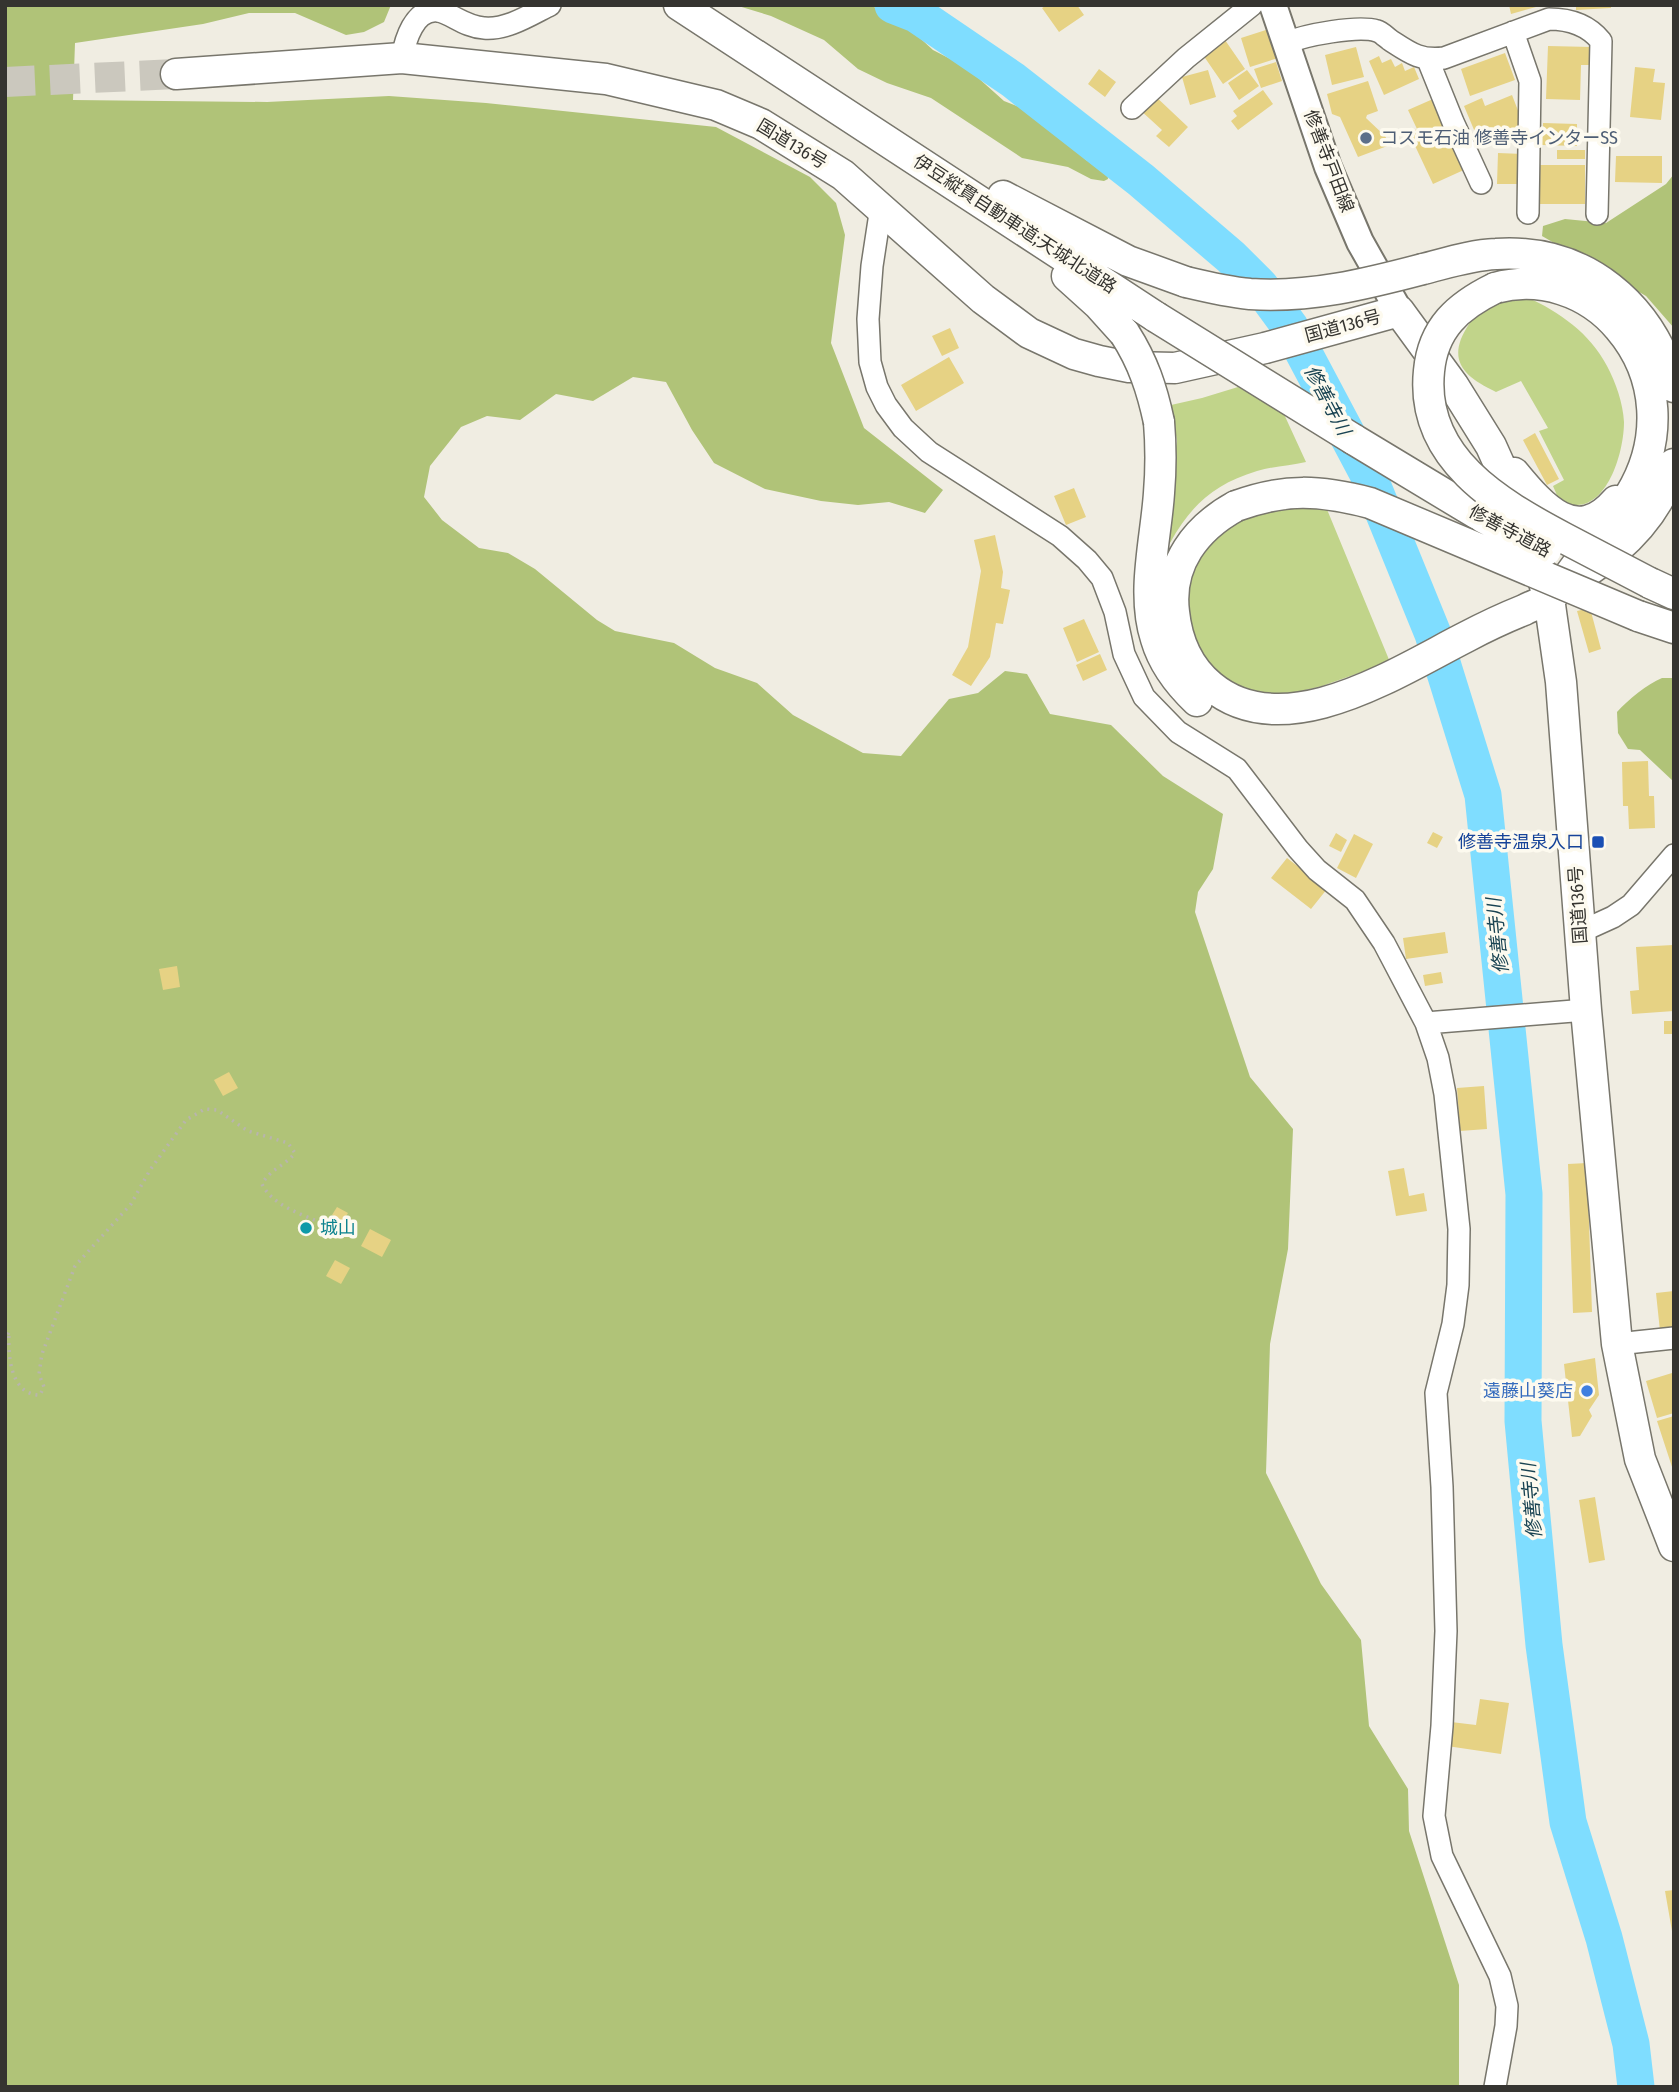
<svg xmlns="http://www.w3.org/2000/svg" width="1679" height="2092" viewBox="0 0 1679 2092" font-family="'Fira Sans Condensed','Noto Sans JP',sans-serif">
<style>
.green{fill:#c1d48a}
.forest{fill:#b0c378}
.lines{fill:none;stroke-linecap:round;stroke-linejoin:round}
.river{stroke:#7fddff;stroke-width:37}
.building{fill:#e6d284}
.highway-tunnel{stroke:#cbc8be;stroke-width:30;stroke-dasharray:30 15;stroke-linecap:butt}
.minor-casing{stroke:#78766c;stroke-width:24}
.major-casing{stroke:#78766c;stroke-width:30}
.highway-casing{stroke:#78766c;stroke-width:33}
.path{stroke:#b8b5ac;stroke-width:3.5;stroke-dasharray:2 5;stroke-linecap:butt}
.minor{stroke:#fff;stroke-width:21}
.major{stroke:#fff;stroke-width:26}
.highway{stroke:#fff;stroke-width:30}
.highway-bridge-casing{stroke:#78766c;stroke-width:33;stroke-linecap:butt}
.highway-bridge{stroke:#fff;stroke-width:30}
.service-dot{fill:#5c6f8a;stroke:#fdfaef;stroke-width:2.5}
.transit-dot{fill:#1a4fb4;stroke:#fdfaef;stroke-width:2.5}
.culture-dot{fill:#0f9aa8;stroke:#fdfaef;stroke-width:2.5}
.shop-dot{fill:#3f7fe0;stroke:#fdfaef;stroke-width:2.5}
.labels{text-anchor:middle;stroke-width:7;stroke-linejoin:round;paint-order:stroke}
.service-label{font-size:18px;fill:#4e5e75;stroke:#fdfaef;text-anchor:start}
.street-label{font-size:18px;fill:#353430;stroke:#fdfaef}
.transit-label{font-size:18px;fill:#164399;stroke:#fdfaef;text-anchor:end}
.culture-label{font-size:18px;fill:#0d838f;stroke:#fdfaef;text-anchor:start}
.shop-label{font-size:18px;fill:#366cbe;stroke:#fdfaef;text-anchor:end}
.water-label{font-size:19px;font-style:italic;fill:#194352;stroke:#fdfaef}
</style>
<rect width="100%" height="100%" fill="#f0ede2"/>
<path class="green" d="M 1527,297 C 1559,312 1590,333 1607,366 C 1616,383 1623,403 1624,422 C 1624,456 1603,524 1559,500 L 1553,486 L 1564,480 L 1539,431 L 1548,428 L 1521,381 L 1496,392 C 1462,376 1446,359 1469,324 C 1473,316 1485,304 1493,301 C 1503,298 1516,298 1527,297 Z
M 1238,387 L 1283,412 L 1306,462 C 1290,466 1274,466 1257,471 C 1214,484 1191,505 1170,543 L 1166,546 L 1170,482 L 1177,441 L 1171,405 L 1202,398 Z
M 1289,502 L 1326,507 L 1390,662 L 1322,686 L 1281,696 L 1255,697 L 1206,669 L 1186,617 L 1187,588 L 1194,567 L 1209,546 L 1228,528 L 1252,512 Z"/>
<path class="forest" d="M 5,5 L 391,5 L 384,22 L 364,32 L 346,35 L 295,13 L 249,13 L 203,24 L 75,43 L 73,100 L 267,102 L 389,96 L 486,103 L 716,127 L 810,177 L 836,203 L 845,235 L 831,343 L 864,428 L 943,490 L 925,513 L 889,502 L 858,505 L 821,501 L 765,489 L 714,463 L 692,430 L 666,382 L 633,377 L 593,401 L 556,394 L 520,420 L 487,416 L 461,427 L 430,466 L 424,497 L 442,520 L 479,548 L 508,553 L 535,569 L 597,620 L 615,631 L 674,643 L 715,668 L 757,683 L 793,715 L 863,753 L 901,756 L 949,699 L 978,693 L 1005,671 L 1027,674 L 1050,714 L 1111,725 L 1163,776 L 1223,814 L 1213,869 L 1198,892 L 1195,912 L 1250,1077 L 1293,1129 L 1288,1249 L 1270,1344 L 1266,1473 L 1321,1584 L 1361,1640 L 1369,1726 L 1408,1789 L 1409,1831 L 1459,1985 L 1459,2087 L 5,2087 Z
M 735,5 L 869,5 L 896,16 L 933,50 L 966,67 L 1004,101 L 1030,111 L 1056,125 L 1086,160 L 1107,170 L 1108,179 L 1104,181 L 1091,179 L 1068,167 L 1022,158 L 931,98 L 887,83 L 858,69 L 824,40 L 771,16 Z
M 1674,174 L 1674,328 L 1646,296 L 1542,236 L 1543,226 L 1565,219 L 1606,223 L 1666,184 Z
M 1662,678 L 1674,678 L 1674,782 L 1640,750 L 1628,749 L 1618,733 L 1617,712 C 1628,700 1647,684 1662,678 Z"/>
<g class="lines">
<path class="river" d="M 893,5 L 916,14 L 1013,80 L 1141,180 L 1231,257 L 1260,286 L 1290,327 L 1367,472 L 1433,634 L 1483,795 L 1524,1194 L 1523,1421 L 1544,1645 L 1568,1822 L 1604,1938 L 1631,2044 L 1636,2087"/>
</g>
<path class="building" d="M 1047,5 L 1077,5 L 1084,15 L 1059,32 L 1042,8 Z
M 1509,5 L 1535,5 L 1536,7 L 1511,14 Z
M 1576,5 L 1611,5 L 1611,8 L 1576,10 Z
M 1269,29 L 1278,58 L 1250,67 L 1241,38 Z
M 1225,40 L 1245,69 L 1223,84 L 1203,55 Z
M 1548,46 L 1592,47 L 1591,65 L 1581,65 L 1580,100 L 1546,99 Z
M 1356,47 L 1364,77 L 1332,85 L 1325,55 Z
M 1505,53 L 1515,80 L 1470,96 L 1461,69 Z
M 1379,56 L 1382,63 L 1391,59 L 1395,67 L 1402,63 L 1405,71 L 1414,67 L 1419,79 L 1384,95 L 1369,61 Z
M 1276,62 L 1282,81 L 1261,88 L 1254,69 Z
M 1635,67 L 1655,69 L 1653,82 L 1665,83 L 1661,120 L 1630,117 Z
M 1099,69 L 1116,82 L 1105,97 L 1088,84 Z
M 1208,70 L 1216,97 L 1190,105 L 1182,77 Z
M 1247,70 L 1259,86 L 1239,100 L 1228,83 Z
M 1368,81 L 1378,111 L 1367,115 L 1366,118 L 1385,136 L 1390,145 L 1358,157 L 1340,117 L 1332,114 L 1327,94 Z
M 1263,90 L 1273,104 L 1238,130 L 1231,121 L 1237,116 L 1233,111 Z
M 1153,94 L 1188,127 L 1169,147 L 1156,136 L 1162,130 L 1139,109 Z
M 1512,95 L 1524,126 L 1480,144 L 1464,106 L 1482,98 L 1485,106 Z
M 1433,99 L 1466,169 L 1433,184 L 1409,133 L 1417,129 L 1408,110 Z
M 1543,123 L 1577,124 L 1577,146 L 1542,145 Z
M 1557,150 L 1585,150 L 1585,159 L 1557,159 Z
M 1498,153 L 1523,154 L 1522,184 L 1497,184 Z
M 1616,156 L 1662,156 L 1662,183 L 1615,182 Z
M 1540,165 L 1585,165 L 1585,204 L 1540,204 Z
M 950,328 L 959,348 L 942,356 L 932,336 Z
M 949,357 L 964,383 L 916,411 L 901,385 Z
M 1535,433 L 1559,479 L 1547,485 L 1523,440 Z
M 1074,488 L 1086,517 L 1066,525 L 1054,496 Z
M 995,535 L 1003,572 L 1001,588 L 1010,590 L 1003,624 L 996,623 L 990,657 L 971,686 L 952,675 L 968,647 L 981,571 L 974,540 Z
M 1590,608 L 1601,649 L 1589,653 L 1577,611 Z
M 1084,619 L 1099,652 L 1077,662 L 1063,628 Z
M 1100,654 L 1107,670 L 1083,681 L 1076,665 Z
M 1648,761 L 1649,796 L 1654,796 L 1655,828 L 1629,829 L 1628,806 L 1623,806 L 1622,762 Z
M 1433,832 L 1443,837 L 1437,848 L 1427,843 Z
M 1336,833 L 1347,840 L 1341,852 L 1329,846 Z
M 1354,834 L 1373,844 L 1356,878 L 1337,868 Z
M 1287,858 L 1327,889 L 1311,909 L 1271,878 Z
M 1445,932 L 1448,953 L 1406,959 L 1403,938 Z
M 1673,945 L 1674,1011 L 1632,1014 L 1630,991 L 1639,990 L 1636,947 Z
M 177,966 L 180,987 L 163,990 L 159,969 Z
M 1441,972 L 1443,983 L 1425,986 L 1423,975 Z
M 1664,1021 L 1674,1021 L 1674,1034 L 1664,1034 Z
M 229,1072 L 238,1088 L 223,1096 L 214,1080 Z
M 1484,1086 L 1487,1129 L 1460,1131 L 1457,1088 Z
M 1587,1163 L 1592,1312 L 1573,1313 L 1568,1164 Z
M 1404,1168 L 1409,1196 L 1424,1193 L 1427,1211 L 1396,1216 L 1388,1171 Z
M 337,1207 L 348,1213 L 343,1221 L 332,1215 Z
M 370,1229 L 391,1240 L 382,1257 L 361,1246 Z
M 335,1260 L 350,1268 L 341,1284 L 326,1276 Z
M 1674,1291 L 1674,1330 L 1660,1331 L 1656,1293 Z
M 1595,1358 L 1599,1395 L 1589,1410 L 1592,1416 L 1580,1436 L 1572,1437 L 1564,1364 Z
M 1672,1373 L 1674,1413 L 1657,1418 L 1646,1381 Z
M 1674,1416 L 1674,1470 L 1673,1470 L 1657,1421 Z
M 1595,1497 L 1605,1560 L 1589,1563 L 1579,1500 Z
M 1480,1699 L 1509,1703 L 1501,1754 L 1447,1746 L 1451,1722 L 1476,1725 Z
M 1674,1890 L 1674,1931 L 1672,1931 L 1665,1891 Z"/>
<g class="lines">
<path class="highway-tunnel" d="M 5,82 L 176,74"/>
<g class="minor-casing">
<path id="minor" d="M 1513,32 L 1530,81 L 1528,213
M 1286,43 C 1305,35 1358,25 1377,31 C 1381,32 1386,37 1390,40 C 1410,53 1420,61 1444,58 L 1549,19 C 1569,19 1588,25 1601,41 L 1597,214
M 402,58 C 405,41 414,8 438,11 C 451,13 465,27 484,28 C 507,30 530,15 550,5
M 1428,60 L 1453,122 L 1481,183
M 1132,108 L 1186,58 L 1252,5
M 881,207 L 872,266 L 868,319 L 870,362 L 877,387 L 886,405 L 903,428 L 929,452 L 1060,536 L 1087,560 L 1102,578 L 1115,612 L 1124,654 L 1144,697 L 1178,732 L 1237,769 L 1298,849 L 1317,870 L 1355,900 L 1384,943 L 1426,1023 L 1438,1058 L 1445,1094 L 1459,1229 L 1458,1285 L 1453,1324 L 1436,1393 L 1442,1487 L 1446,1631 L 1442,1726 L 1434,1816 L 1442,1856 L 1500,1976 L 1507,2006 L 1506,2026 L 1495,2087
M 1580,932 L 1613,917 L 1631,905 L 1674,855
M 1426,1023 L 1586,1010
M 1617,1344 L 1674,1338"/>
</g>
<g class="major-casing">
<path id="major" d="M 1273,5 L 1328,167 L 1360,242 L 1399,311"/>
</g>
<g class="highway-casing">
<path id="highway" d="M 679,5 L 1156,317
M 176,74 L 402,58 L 606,79 L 716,105 L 761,124 L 843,175 L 983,299 L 1029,333 L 1074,354 L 1099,361 L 1129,367 L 1175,368 L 1265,348 L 1399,311 L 1453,385 L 1491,446 L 1522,515 L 1549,598 L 1561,682 L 1586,1010 L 1617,1344 L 1640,1459 L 1674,1546
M 1003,196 L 1128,261 L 1186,282
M 1423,269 C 1447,263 1471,255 1496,254 C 1585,248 1651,305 1674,387
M 1067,276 L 1098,304 L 1125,334
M 1159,422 C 1161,446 1161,469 1159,493 C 1156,539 1141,593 1156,639 C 1163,663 1179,684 1197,701
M 1353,439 L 1484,518
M 1514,473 C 1542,507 1576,547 1616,501
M 1236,506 C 1196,528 1168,564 1174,612 C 1177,641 1189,668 1211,686 C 1284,747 1397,672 1466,637 C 1485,627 1504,618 1524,610 C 1531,606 1541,603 1548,599 C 1560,591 1578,562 1588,550 C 1602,532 1617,514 1630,495 C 1663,441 1660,376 1619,328 C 1588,291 1540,276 1495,288
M 1585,573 C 1627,545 1658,513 1674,464
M 1650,583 L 1674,594
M 1638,616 L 1674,628"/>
</g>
<path class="path" d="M 5,1341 L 9,1332 C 8,1355 10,1395 40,1395 L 44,1387 L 39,1374 L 42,1354 L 75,1266 L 131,1204 L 150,1170 L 186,1120 L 205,1109 L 217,1110 L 248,1131 L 288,1143 L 295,1153 C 285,1166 270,1169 262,1184 C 272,1205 299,1213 319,1222"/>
<use href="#minor" class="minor"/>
<use href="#major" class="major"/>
<use href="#highway" class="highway"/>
<g class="highway-bridge-casing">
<path id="highway-bridge" d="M 1186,282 C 1207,287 1229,292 1250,294 C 1310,298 1366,284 1423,269
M 1495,288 C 1458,306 1433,328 1429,371 C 1420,458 1498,503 1564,538 C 1593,553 1621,568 1650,583
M 1156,317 L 1353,439
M 1125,334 C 1143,362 1152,389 1159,422
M 1236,506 C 1285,488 1320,490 1370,503 L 1638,616
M 1484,518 L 1546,550"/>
</g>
<use href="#highway-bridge" class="highway-bridge"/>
</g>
<circle class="service-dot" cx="1366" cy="138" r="7"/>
<rect class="transit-dot" x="1591" y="835" width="14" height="14" rx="3.5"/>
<circle class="culture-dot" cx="306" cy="1228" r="7"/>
<circle class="shop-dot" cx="1587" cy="1391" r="7"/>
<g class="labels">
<g class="service-label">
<text x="1380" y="144">コスモ石油 修善寺インターSS</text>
</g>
<g class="street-label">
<text transform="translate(792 144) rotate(31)" y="6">国道136号</text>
<text transform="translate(1329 161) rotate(69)" y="6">修善寺戸田線</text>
<text transform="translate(1015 224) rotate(33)" y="6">伊豆縦貫自動車道;天城北道路</text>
<text transform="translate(1343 326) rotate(-15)" y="6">国道136号</text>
<text transform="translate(1510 531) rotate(28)" y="6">修善寺道路</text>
<text transform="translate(1578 905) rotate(-94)" y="6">国道136号</text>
</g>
<g class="transit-label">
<text x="1584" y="848">修善寺温泉入口</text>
</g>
<g class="culture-label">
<text x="320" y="1234">城山</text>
</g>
<g class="shop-label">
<text x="1573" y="1397">遠藤山葵店</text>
</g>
<g class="water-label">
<text transform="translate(1328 400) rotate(62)" y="7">修善寺川</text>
<text transform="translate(1497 936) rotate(-96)" y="7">修善寺川</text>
<text transform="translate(1531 1501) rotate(-95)" y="7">修善寺川</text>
</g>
</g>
<rect width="1679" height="2092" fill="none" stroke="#353430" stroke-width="14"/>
</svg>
